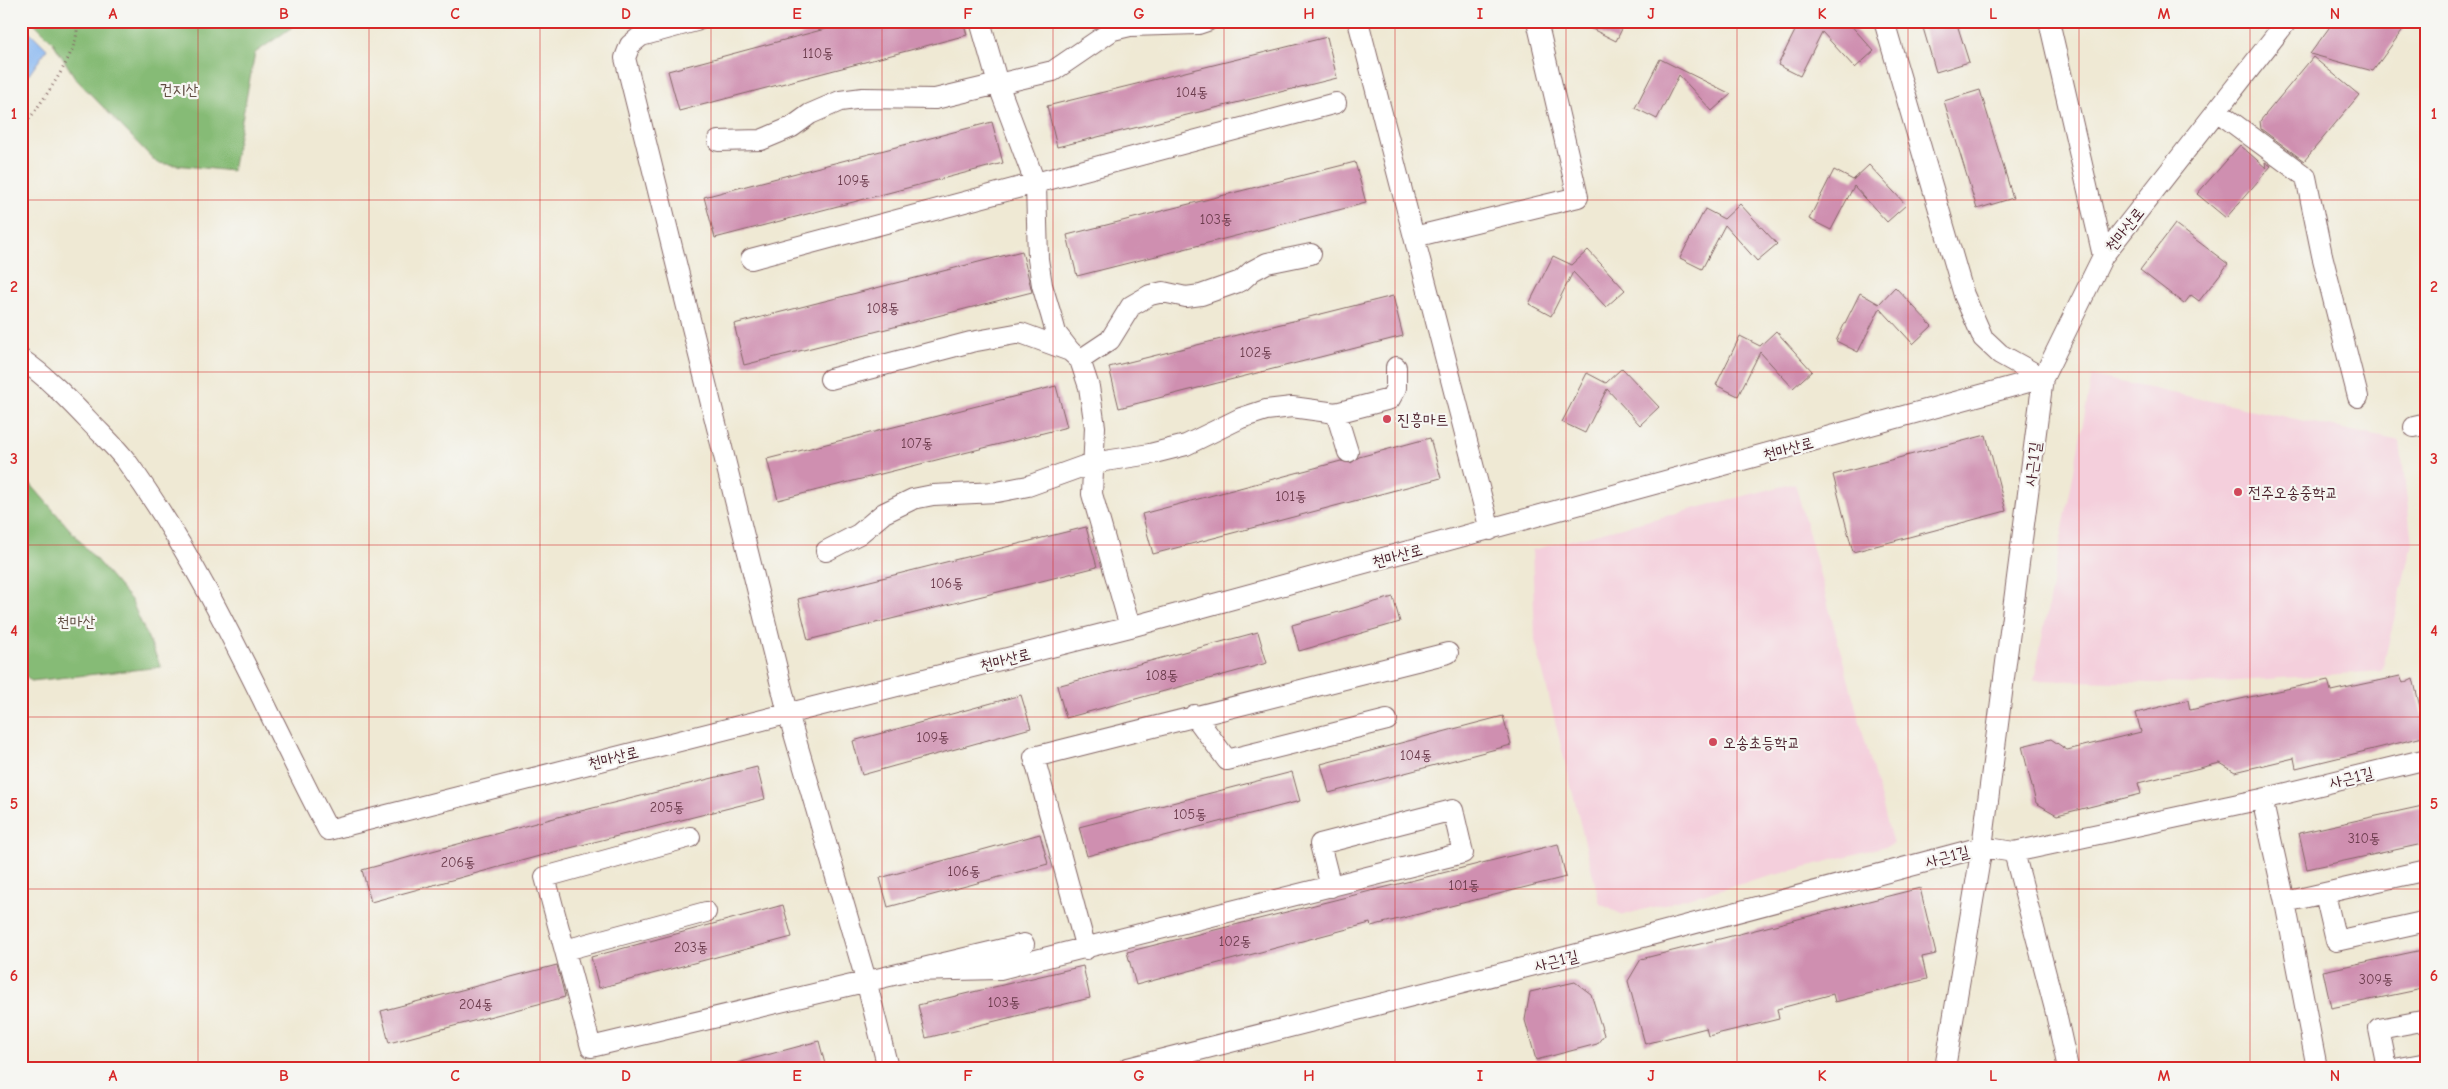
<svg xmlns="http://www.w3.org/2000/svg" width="2448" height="1089" viewBox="0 0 2448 1089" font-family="'Comic Neue','Poor Story',sans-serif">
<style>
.built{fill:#f4cfdc}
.forest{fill:#86bb76;stroke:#686d50}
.water{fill:#86b6f1;stroke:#686a8e}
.building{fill:#cf8fb0}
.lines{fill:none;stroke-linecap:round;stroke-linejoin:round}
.minor-casing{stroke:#846666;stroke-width:22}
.path{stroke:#846666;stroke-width:3;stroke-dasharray:1 4;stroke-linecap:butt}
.minor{stroke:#fff;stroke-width:20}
.grid{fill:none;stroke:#d62828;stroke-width:1;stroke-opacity:0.55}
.poi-dot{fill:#d1495b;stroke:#f6f6f2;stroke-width:2}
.labels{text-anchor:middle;stroke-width:4.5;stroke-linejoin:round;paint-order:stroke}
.number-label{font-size:14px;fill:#6b3b4c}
.park-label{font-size:16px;fill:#624e43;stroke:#f6f6f2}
.street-label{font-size:16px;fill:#4a1f2b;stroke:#f6f6f2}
.poi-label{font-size:16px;fill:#4a1f2b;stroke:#f6f6f2;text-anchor:start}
.neatline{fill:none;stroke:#d62828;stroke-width:2}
.grid-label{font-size:16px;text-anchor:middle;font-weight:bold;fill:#d62828}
</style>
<rect width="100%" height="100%" fill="#f6f6f2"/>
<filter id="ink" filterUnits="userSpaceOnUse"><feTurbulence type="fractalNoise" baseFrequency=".02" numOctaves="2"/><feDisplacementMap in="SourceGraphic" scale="10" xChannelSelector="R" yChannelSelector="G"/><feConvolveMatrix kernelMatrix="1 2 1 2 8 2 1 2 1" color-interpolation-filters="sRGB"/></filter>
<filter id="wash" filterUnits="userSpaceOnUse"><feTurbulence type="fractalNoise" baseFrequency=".0096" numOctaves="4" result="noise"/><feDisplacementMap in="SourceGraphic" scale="20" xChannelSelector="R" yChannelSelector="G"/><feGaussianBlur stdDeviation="1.12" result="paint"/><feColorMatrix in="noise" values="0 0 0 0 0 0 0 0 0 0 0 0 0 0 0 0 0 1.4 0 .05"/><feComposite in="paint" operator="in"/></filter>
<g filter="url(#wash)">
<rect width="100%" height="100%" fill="#efe9d4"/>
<path class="built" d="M 2092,376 L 2400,441 L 2412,543 L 2382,671 L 2196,684 L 2034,680 Z
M 1795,483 L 1893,844 L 1623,915 L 1600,904 L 1535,640 L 1532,550 Z"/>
<path class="forest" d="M 32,21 L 301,21 L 255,53 L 232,171 L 157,163 L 76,79 L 52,41 Z
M 21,473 L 131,600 L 161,667 L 31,681 L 21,671 Z"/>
<path class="water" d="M 21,23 L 47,49 L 21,86 Z"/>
<g id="blocks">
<path class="building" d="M 855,21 L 963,21 L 967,35 L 679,111 L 668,71 Z
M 1576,21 L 1626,21 L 1616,41 Z
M 1800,21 L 1813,21 L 1821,26 L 1826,21 L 1847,21 L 1874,51 L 1855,68 L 1822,32 L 1800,76 L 1778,65 Z
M 1921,21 L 1956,21 L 1969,62 L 1936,72 Z
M 2334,21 L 2409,21 L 2373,71 L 2310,54 Z
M 1327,37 L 1337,78 L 1057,147 L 1047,106 Z
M 2313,57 L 2359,95 L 2304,161 L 2261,129 L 2260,121 Z
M 1660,59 L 1672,65 L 1731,94 L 1712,111 L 1679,75 L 1657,119 L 1635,108 Z
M 1980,90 L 2013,198 L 1977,209 L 1944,101 Z
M 992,122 L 1003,163 L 715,238 L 704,197 Z
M 2240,145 L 2266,168 L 2265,162 L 2271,166 L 2226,218 L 2197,194 Z
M 1355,162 L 1366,203 L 1077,276 L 1067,235 Z
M 1869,165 L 1906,205 L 1887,222 L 1854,186 L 1831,230 L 1809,219 L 1834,170 L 1853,180 Z
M 1740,204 L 1777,244 L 1757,261 L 1725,225 L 1702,269 L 1680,258 L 1705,209 L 1724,219 Z
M 2175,224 L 2228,264 L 2199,301 L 2191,295 L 2184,304 L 2140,270 Z
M 1588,250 L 1625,290 L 1606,307 L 1573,272 L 1551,316 L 1529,304 L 1553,256 L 1572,265 Z
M 1022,251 L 1032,292 L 744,365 L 734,324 Z
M 1895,287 L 1932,326 L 1913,344 L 1880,308 L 1858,352 L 1836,341 L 1860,293 L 1879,304 Z
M 1393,296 L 1403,336 L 1119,408 L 1109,367 Z
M 1776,331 L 1812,371 L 1793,388 L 1760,352 L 1738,396 L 1716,385 L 1740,336 L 1760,346 Z
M 1622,368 L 1659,407 L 1640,425 L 1607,389 L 1585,433 L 1562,422 L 1587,373 L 1606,383 Z
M 1056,386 L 1067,427 L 778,500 L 767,459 Z
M 1986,435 L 2006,511 L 1853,552 L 1833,475 Z
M 1430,438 L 1441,478 L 1153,554 L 1142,514 L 1341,461 L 1351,463 L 1359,457 Z
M 1086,527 L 1097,567 L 808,640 L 798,599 Z
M 1393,597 L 1400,622 L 1299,651 L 1292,625 Z
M 1258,632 L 1267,663 L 1066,718 L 1057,686 Z
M 2400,676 L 2403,683 L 2413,678 L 2427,736 L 2296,768 L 2294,758 L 2235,772 L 2220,763 L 2138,783 L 2141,794 L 2057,815 L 2036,803 L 2022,746 L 2051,739 L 2067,750 L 2141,732 L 2136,713 L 2188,700 L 2190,710 L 2328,680 L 2331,691 Z
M 1021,695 L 1031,728 L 862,775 L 853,741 Z
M 1503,716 L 1511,745 L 1329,793 L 1321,764 Z
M 757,767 L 765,799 L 554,852 L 371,902 L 362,870 L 569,814 Z
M 1292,772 L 1300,801 L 1087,856 L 1079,827 Z
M 2427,805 L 2427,843 L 2307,869 L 2299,833 Z
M 1040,834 L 1048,864 L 888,907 L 880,878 Z
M 1558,844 L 1566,877 L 1371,926 L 1370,923 L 1136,985 L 1127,952 Z
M 1920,888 L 1936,954 L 1922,957 L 1927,979 L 1835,1002 L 1833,994 L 1777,1009 L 1779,1019 L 1708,1036 L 1706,1028 L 1645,1044 L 1628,981 L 1641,959 Z
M 783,905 L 792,937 L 599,988 L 591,957 Z
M 2427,949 L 2427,988 L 2331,1008 L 2323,971 Z
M 557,965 L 565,997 L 389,1043 L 381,1011 Z
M 1083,966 L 1090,998 L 926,1038 L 918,1005 Z
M 1575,982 L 1591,994 L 1604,1035 L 1597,1044 L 1536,1060 L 1525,1020 L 1530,992 Z
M 819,1041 L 826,1068 L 737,1068 L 737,1063 Z"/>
</g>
</g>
<g filter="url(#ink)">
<use href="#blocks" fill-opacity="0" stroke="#846666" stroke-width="1"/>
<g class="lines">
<g class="minor-casing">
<path id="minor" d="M 696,21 L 641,36 L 630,45 L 625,58 L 788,713 L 866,980 L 888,1068
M 980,21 L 998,84 L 1036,185 L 1038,259 L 1042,285 L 1051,315 L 1056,333 L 1070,351 L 1080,360 L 1089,387 L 1095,427 L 1092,494 L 1130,627
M 1358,21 L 1490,530
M 1884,21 L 1964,295 L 1983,338 L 2000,354 L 2043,378 L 1982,847 L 1945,1068
M 2049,21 L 2103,256
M 2218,112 L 2306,177 L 2322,255 L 2358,397
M 718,141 L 761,140 L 792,127 L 810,114 L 840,101 L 863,98 L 935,99 L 1053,71 L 1113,30 L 1130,26 L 1198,24 L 1207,21
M 1414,237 L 1578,197 L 1537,21
M 751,259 L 1336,103
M 21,359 C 46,376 67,398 88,420 C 101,434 116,447 127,462 C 209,575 263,706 328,830 L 1130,627 L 2043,378 L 2103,256 L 2287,21
M 1080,360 L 1110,340 L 1131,306 L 1150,295 L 1163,292 L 1186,297 L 1201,295 L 1241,281 L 1252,271 L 1267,263 L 1311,254
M 830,379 L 971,342 L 1021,333 L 1070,351
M 1336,413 L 1348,452
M 2414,427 L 2427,424
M 826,551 L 859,534 L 884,513 L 913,499 L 933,495 L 997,492 L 1028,486 L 1092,463 L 1150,454 L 1186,445 L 1241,418 L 1266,410 L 1292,407 L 1336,413 L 1390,399 L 1396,388 L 1396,367
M 1194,715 L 1227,760 L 1387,720
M 2262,799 L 2285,902 L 2317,1068
M 690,837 L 545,877 L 591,1047 L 1024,944
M 2014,852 L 2055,1009 L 2068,1068
M 2325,894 L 2336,941 L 2427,921
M 2285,902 L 2427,870
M 1086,949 L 1034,757 L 1448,653
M 565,950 L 706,912
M 912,971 L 1000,969 L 1463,853 L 1453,810 L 1320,844 L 1331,887
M 1128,1068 L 1609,946 L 1982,847 L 2014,852 L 2262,799 L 2427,759
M 2387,1068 L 2379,1029 L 2427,1020
M 2400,1068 L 2427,1063"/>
</g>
<path class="path" d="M 21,131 C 36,108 85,48 76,21"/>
<use href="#minor" class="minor"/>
</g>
</g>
<path class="grid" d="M 198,21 L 198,1068M 369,21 L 369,1068M 540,21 L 540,1068M 711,21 L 711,1068M 882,21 L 882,1068M 1053,21 L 1053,1068M 1224,21 L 1224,1068M 1395,21 L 1395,1068M 1566,21 L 1566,1068M 1737,21 L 1737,1068M 1908,21 L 1908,1068M 2079,21 L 2079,1068M 2250,21 L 2250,1068M 21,200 L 2427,200M 21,372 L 2427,372M 21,545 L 2427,545M 21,717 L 2427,717M 21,889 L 2427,889"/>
<g class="poi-dot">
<circle cx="1387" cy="419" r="5"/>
<circle cx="2238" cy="492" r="5"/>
<circle cx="1713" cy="742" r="5"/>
</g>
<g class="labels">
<g class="number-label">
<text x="818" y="58">110동</text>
<text x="1192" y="97">104동</text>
<text x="854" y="185">109동</text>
<text x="1216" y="224">103동</text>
<text x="883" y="313">108동</text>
<text x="1256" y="357">102동</text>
<text x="917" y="448">107동</text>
<text x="1291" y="501">101동</text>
<text x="947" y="588">106동</text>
<text x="1162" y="680">108동</text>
<text x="933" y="742">109동</text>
<text x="1416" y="760">104동</text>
<text x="667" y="812">205동</text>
<text x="1190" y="819">105동</text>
<text x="2364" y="843">310동</text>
<text x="458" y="867">206동</text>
<text x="964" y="876">106동</text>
<text x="1464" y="890">101동</text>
<text x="1235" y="946">102동</text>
<text x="691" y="952">203동</text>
<text x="2376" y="984">309동</text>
<text x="1004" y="1007">103동</text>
<text x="476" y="1009">204동</text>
</g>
<g class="park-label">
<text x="179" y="95">건지산</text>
<text x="76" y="627">천마산</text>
</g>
<g class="street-label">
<text transform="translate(2124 229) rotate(-51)" y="6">천마산로</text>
<text transform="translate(1788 448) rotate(-15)" y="6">천마산로</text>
<text transform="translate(2032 464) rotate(-83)" y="6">사근1길</text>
<text transform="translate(1397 555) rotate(-15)" y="6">천마산로</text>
<text transform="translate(1005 659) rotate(-14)" y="6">천마산로</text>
<text transform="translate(613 757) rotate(-14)" y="6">천마산로</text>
<text transform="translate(2351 777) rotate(-14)" y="6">사근1길</text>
<text transform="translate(1947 856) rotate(-15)" y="6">사근1길</text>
<text transform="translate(1556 960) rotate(-14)" y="6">사근1길</text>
</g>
<g class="poi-label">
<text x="1397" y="425">진흥마트</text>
<text x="2248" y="498">전주오송중학교</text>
<text x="1723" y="748">오송초등학교</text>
</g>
</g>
<rect width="2448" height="1089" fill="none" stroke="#f6f6f2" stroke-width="55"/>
<rect x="28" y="28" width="2392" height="1034" class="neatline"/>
<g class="grid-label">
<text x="113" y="19">A</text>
<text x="284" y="19">B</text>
<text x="455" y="19">C</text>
<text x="626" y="19">D</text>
<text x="797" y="19">E</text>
<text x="968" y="19">F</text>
<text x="1139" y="19">G</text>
<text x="1309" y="19">H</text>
<text x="1480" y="19">I</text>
<text x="1651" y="19">J</text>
<text x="1822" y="19">K</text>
<text x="1993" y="19">L</text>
<text x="2164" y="19">M</text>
<text x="2335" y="19">N</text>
<text x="14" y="119">1</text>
<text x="2434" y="119">1</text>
<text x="14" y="292">2</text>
<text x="2434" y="292">2</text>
<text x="14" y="464">3</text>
<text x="2434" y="464">3</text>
<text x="14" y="636">4</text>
<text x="2434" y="636">4</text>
<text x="14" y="809">5</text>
<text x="2434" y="809">5</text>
<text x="14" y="981">6</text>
<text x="2434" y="981">6</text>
<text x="113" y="1081">A</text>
<text x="284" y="1081">B</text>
<text x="455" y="1081">C</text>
<text x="626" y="1081">D</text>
<text x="797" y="1081">E</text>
<text x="968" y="1081">F</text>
<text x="1139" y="1081">G</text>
<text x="1309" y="1081">H</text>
<text x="1480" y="1081">I</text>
<text x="1651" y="1081">J</text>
<text x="1822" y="1081">K</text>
<text x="1993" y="1081">L</text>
<text x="2164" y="1081">M</text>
<text x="2335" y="1081">N</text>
</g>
</svg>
